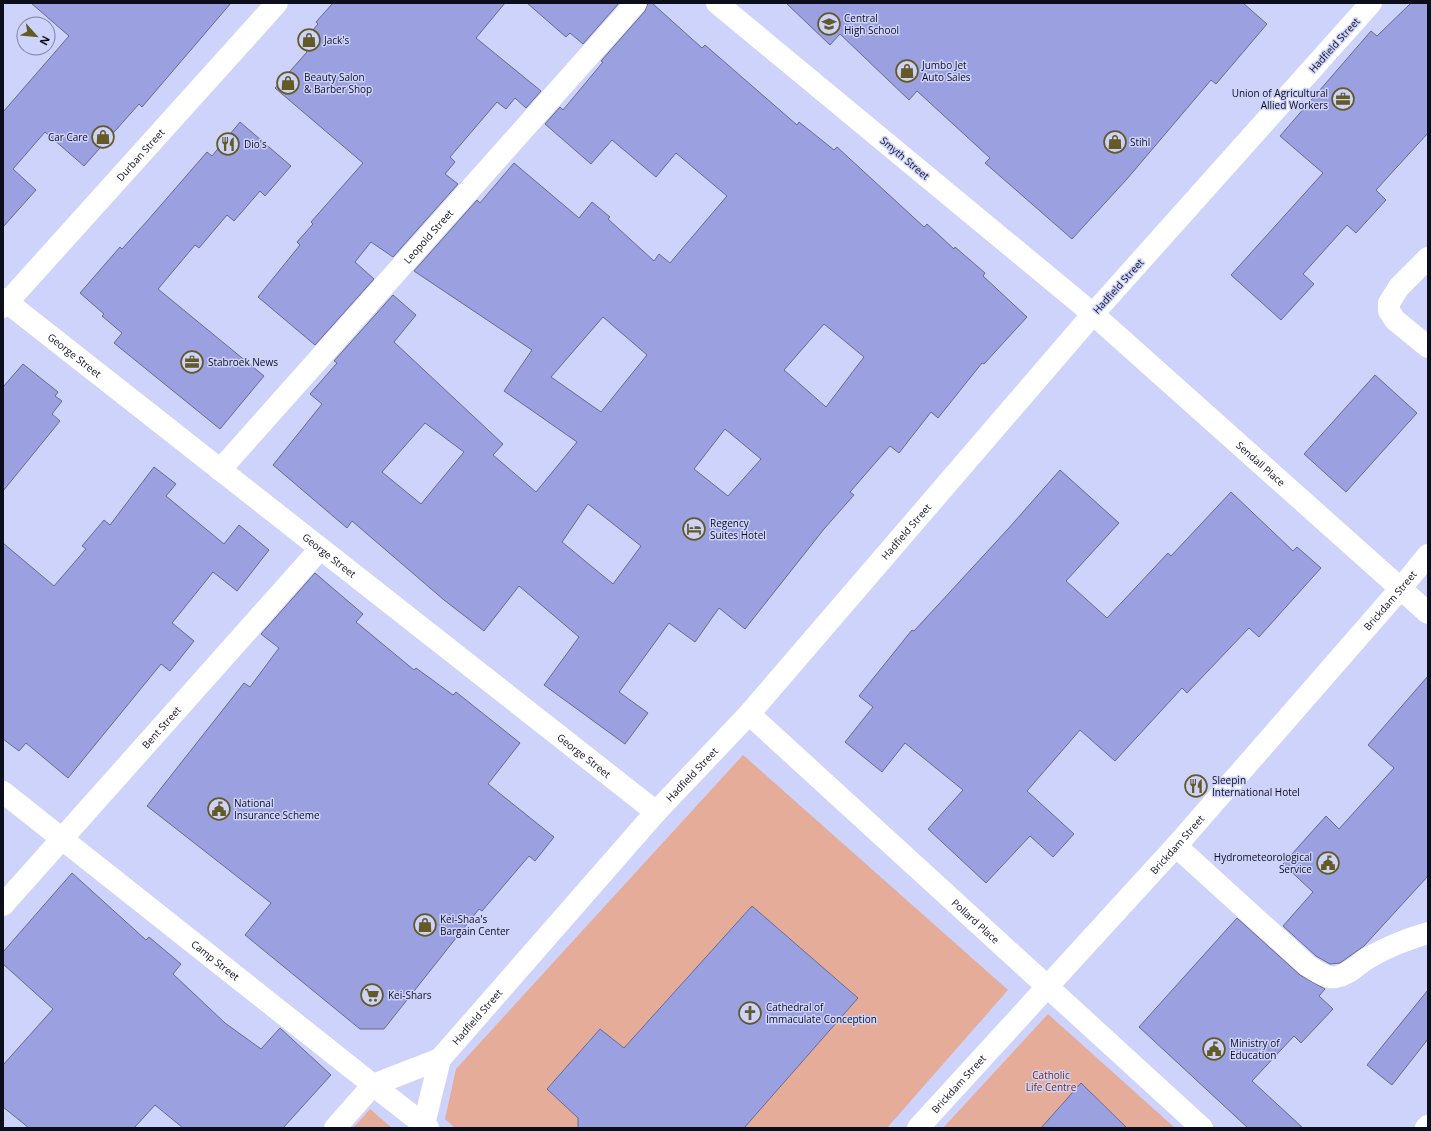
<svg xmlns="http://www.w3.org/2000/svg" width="1431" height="1131" viewBox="0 0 1431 1131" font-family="'Open Sans',sans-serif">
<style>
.green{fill:#e5ac99}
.building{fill:#9ba1e0;stroke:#676b8e;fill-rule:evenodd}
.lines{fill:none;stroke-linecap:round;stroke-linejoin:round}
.minor{stroke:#fff;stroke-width:22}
.major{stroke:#fff;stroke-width:22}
.labels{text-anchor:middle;stroke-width:3;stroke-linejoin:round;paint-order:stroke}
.poi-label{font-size:10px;fill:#0d0e1c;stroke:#ced3fc;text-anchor:start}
.street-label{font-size:10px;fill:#0d0e1c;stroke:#ced3fc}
.park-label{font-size:10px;fill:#7b2907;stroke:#ced3fc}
</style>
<rect width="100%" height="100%" fill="#ced3fc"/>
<path class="green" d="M 743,755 L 1008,990 L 887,1128 L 744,1128 L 858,998 L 752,906 L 624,1048 L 600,1029 L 547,1089 L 578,1118 L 578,1128 L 455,1128 L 445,1119 L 456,1069 Z
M 1048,1014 L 1175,1128 L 943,1128 Z
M 370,1109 L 392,1128 L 353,1128 Z"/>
<path class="building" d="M 31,3 L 231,3 L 142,107 L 139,104 L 84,166 L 45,132 L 13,169 L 36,190 L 3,227 L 3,112 L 69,36 Z
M 333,3 L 505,3 L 476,38 L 541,91 L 526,108 L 515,98 L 506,109 L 497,102 L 450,157 L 455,162 L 445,174 L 458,184 L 393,257 L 371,242 L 355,262 L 374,279 L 315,345 L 258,297 L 300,245 L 297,242 L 313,224 L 311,222 L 363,163 L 275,88 L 307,52 L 300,45 L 318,24 L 316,22 Z
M 527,3 L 619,3 L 583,44 L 570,33 L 566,37 Z
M 648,3 L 652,3 L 702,48 L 705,45 L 797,125 L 799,122 L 834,150 L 837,147 L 924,227 L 927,224 L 954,249 L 955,247 L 985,273 L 983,276 L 1027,317 L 984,364 L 982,363 L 938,418 L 931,412 L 899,453 L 890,446 L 850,492 L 854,495 L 824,529 L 745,629 L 719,608 L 695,642 L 669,623 L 619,692 L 648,713 L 625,744 L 544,685 L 579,637 L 519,586 L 484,631 L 444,600 L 352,521 L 347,528 L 273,465 L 322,404 L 310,394 L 337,363 L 334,361 L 393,295 L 416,315 L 394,342 L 503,444 L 493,455 L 536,492 L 577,442 L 504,391 L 532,350 L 414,271 L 477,200 L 480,203 L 514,163 L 579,218 L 592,202 L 610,217 L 608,219 L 654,261 L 659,254 L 670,263 L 727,196 L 676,153 L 656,177 L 612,140 L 591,164 L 545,124 L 560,107 L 563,110 L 603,62 L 601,61 L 645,11 ZM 603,317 L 647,355 L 601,412 L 551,377 ZM 824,324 L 864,357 L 826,407 L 784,370 ZM 425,423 L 464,452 L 421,504 L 382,472 ZM 725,429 L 761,459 L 728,496 L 694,469 ZM 588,504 L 641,546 L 613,584 L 562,542 Z
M 786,3 L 1243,3 L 1267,24 L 1216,84 L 1211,80 L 1127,179 L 1072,239 L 985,163 L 990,158 L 917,91 L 909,100 L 840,34 L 830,45 Z
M 1411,3 L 1428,3 L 1428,133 L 1376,190 L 1386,200 L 1356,233 L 1347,225 L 1303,274 L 1314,284 L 1281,320 L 1231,275 L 1323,173 L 1280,136 L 1371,31 L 1377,36 Z
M 240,122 L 291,166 L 265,196 L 260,191 L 234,221 L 227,215 L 199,248 L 195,245 L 158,289 L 264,376 L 220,429 L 114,343 L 122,333 L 102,316 L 104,314 L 80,293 L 120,247 L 122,249 L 148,220 L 207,152 L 212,156 Z
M 23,364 L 58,392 L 55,396 L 62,401 L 52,414 L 60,421 L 3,491 L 3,387 Z
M 1375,375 L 1417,413 L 1346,492 L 1304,454 Z
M 154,467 L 176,484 L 166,496 L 224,544 L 239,525 L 269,550 L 237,591 L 213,572 L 172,623 L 194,641 L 170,671 L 161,664 L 68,778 L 26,743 L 19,751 L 3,739 L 3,543 L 54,586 L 86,549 L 82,546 L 104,520 L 110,525 Z
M 1060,470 L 1119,523 L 1066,581 L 1107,618 L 1168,553 L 1171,556 L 1231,492 L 1293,551 L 1297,547 L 1321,568 L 1259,637 L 1249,628 L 1187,693 L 1182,688 L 1115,761 L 1080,730 L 1027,791 L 1074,834 L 1053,857 L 1030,836 L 986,883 L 928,829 L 963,790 L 905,743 L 882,772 L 845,742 L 873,707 L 859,696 L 912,630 L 914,631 L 1008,529 Z
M 315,573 L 363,614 L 356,622 L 414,670 L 416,668 L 453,695 L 456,692 L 520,743 L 488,784 L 554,837 L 535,861 L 529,856 L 482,911 L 479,909 L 384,1029 L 360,1029 L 245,935 L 271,903 L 147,806 L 244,683 L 250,687 L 279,648 L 261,634 Z
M 1428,676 L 1428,876 L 1364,946 L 1340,963 L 1330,964 L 1316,956 L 1283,926 L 1313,892 L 1283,864 L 1326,816 L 1339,829 L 1394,768 L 1368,745 Z
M 72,873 L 146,940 L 149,937 L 181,964 L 173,974 L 225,1023 L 261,1049 L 280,1028 L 331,1075 L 283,1128 L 183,1128 L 155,1105 L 134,1128 L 29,1128 L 3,1107 L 3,1065 L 53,1009 L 3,964 L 3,952 Z
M 752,906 L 858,998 L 744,1128 L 578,1128 L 578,1118 L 547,1089 L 600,1029 L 624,1048 Z
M 1237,918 L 1300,975 L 1325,989 L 1319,996 L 1333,1009 L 1301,1043 L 1294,1036 L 1252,1081 L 1303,1128 L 1248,1128 L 1139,1027 Z
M 1428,990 L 1428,1039 L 1392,1085 L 1367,1065 Z
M 1081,1083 L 1127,1128 L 1041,1128 Z"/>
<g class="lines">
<g class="minor">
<path id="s1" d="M 1371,3 L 1093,314 L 1428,613"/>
<path d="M 1428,258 L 1399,287 L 1389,303 L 1389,311 L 1395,320 L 1428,347"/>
<path id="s2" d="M 3,299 L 656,812"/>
<path id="s3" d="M 3,307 L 277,3"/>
<path id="s4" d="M 220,470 L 636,3"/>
<path id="s5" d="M 749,714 L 1202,1128"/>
<path id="s6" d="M 3,792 L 373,1085 L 335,1128"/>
<path d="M 1176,846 L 1308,966 C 1316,971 1327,979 1336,977 C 1349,975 1358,964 1368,958 C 1387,947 1407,939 1428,933"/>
<path id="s7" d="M 3,905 L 320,549"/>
<path d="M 1426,1128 L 1428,1126"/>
</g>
<g class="major">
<path d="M 373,1085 L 440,1059"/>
<path d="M 373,1085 L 428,1128"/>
<path id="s8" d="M 424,1124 L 440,1059 L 656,812 L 749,714 L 1093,314 L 717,3"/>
<path id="s9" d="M 918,1128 L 1176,846 L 1401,588 L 1428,555"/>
</g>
</g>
<defs>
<g id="school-ring" transform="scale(1.15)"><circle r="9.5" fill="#ced3fc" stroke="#635a26" stroke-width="1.5"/><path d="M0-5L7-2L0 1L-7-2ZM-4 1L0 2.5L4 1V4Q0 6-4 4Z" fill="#635a26"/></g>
<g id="shop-ring" transform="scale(1.15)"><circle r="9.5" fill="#ced3fc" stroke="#635a26" stroke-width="1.5"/><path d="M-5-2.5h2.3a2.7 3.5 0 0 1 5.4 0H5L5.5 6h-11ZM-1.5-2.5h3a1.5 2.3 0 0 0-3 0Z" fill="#635a26"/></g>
<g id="office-ring" transform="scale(1.15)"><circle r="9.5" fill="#ced3fc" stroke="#635a26" stroke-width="1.5"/><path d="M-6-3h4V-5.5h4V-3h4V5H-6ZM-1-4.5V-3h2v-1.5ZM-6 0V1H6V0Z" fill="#635a26"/></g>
<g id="restaurant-ring" transform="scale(1.15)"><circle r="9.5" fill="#ced3fc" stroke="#635a26" stroke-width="1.5"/><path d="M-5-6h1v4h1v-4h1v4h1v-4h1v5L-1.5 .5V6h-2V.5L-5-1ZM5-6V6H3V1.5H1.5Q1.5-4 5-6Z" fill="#635a26"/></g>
<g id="hotel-ring" transform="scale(1.15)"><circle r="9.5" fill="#ced3fc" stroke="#635a26" stroke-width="1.5"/><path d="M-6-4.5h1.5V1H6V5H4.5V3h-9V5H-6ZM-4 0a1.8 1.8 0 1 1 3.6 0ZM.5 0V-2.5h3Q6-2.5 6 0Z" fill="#635a26"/></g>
<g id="civic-ring" transform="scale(1.15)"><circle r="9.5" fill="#ced3fc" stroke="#635a26" stroke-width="1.5"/><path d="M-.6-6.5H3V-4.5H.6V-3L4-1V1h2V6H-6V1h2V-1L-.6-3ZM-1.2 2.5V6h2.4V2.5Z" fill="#635a26"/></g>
<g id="supermarket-ring" transform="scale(1.15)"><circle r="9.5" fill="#ced3fc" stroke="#635a26" stroke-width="1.5"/><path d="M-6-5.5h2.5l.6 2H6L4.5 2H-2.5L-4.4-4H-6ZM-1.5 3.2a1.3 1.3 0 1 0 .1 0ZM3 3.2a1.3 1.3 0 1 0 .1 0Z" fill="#635a26"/></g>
<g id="church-ring" transform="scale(1.15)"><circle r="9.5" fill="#ced3fc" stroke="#635a26" stroke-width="1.5"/><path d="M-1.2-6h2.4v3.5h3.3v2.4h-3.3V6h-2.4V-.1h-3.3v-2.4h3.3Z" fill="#635a26"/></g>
</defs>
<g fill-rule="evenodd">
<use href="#school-ring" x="829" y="24"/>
<use href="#shop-ring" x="309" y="40"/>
<use href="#shop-ring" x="907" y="71"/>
<use href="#shop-ring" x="288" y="83"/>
<use href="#office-ring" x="1343" y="99"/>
<use href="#shop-ring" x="103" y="137"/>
<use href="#shop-ring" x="1115" y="142"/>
<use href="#restaurant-ring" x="228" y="144"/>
<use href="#office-ring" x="192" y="362"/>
<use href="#hotel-ring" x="694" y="529"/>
<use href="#restaurant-ring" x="1196" y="786"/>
<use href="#civic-ring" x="219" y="809"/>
<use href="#civic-ring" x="1328" y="863"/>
<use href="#shop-ring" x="425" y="925"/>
<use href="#supermarket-ring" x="372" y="995"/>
<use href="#church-ring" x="750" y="1013"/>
<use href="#civic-ring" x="1214" y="1049"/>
</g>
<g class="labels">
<g class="poi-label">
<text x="844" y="22">Central<tspan x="844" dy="12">High School</tspan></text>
<text x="324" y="44">Jack's</text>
<text x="922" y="69">Jumbo Jet<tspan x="922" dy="12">Auto Sales</tspan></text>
<text x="304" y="81">Beauty Salon<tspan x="304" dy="12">&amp; Barber Shop</tspan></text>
<text x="1328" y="97" text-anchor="end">Union of Agricultural<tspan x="1328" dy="12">Allied Workers</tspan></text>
<text x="88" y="141" text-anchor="end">Car Care</text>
<text x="1130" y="146">Stihl</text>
<text x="244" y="148">Dio's</text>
<text x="208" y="366">Stabroek News</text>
<text x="710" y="527">Regency<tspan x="710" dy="12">Suites Hotel</tspan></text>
<text x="1212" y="784">Sleepin<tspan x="1212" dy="12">International Hotel</tspan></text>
<text x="234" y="807">National<tspan x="234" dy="12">Insurance Scheme</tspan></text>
<text x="1312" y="861" text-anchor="end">Hydrometeorological<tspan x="1312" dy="12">Service</tspan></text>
<text x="440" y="923">Kei-Shaa's<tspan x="440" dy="12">Bargain Center</tspan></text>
<text x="388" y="999">Kei-Shars</text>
<text x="766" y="1011">Cathedral of<tspan x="766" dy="12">Immaculate Conception</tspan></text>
<text x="1230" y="1047">Ministry of<tspan x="1230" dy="12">Education</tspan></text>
</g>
<g class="street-label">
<text transform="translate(1334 45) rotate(-48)" y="4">Hadfield Street</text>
<text dy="4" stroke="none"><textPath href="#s3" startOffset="205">Durban Street</textPath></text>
<text transform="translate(905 158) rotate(40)" y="4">Smyth Street</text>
<text dy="4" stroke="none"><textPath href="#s4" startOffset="313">Leopold Street</textPath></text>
<text transform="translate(1118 286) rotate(-48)" y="4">Hadfield Street</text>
<text dy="4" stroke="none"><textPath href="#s2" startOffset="91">George Street</textPath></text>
<text dy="4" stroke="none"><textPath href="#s1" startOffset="642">Sendall Place</textPath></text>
<text dy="4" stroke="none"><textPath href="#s8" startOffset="771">Hadfield Street</textPath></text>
<text dy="4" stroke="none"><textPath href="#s2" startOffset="415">George Street</textPath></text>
<text dy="4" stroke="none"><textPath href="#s9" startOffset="708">Brickdam Street</textPath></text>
<text dy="4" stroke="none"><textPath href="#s7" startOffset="238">Bent Street</textPath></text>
<text dy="4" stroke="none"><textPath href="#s2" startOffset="739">George Street</textPath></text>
<text dy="4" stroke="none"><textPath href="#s8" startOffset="447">Hadfield Street</textPath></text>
<text dy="4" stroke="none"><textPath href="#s9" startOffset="384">Brickdam Street</textPath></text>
<text dy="4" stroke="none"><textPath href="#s5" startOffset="307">Pollard Place</textPath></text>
<text dy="4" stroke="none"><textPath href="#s6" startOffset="271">Camp Street</textPath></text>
<text dy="4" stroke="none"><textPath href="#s8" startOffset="123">Hadfield Street</textPath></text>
<text dy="4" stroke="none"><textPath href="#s9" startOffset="60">Brickdam Street</textPath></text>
</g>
<g class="park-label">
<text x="1051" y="1079">Catholic<tspan x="1051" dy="12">Life Centre</tspan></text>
</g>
</g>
<rect width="1431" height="1131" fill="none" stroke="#0d0e1c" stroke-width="8"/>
<g transform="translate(36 36) rotate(117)"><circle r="19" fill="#ced3fc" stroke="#8184a2"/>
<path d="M0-3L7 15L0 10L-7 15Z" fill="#635a26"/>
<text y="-6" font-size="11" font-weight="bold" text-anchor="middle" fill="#0d0e1c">N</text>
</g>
</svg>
